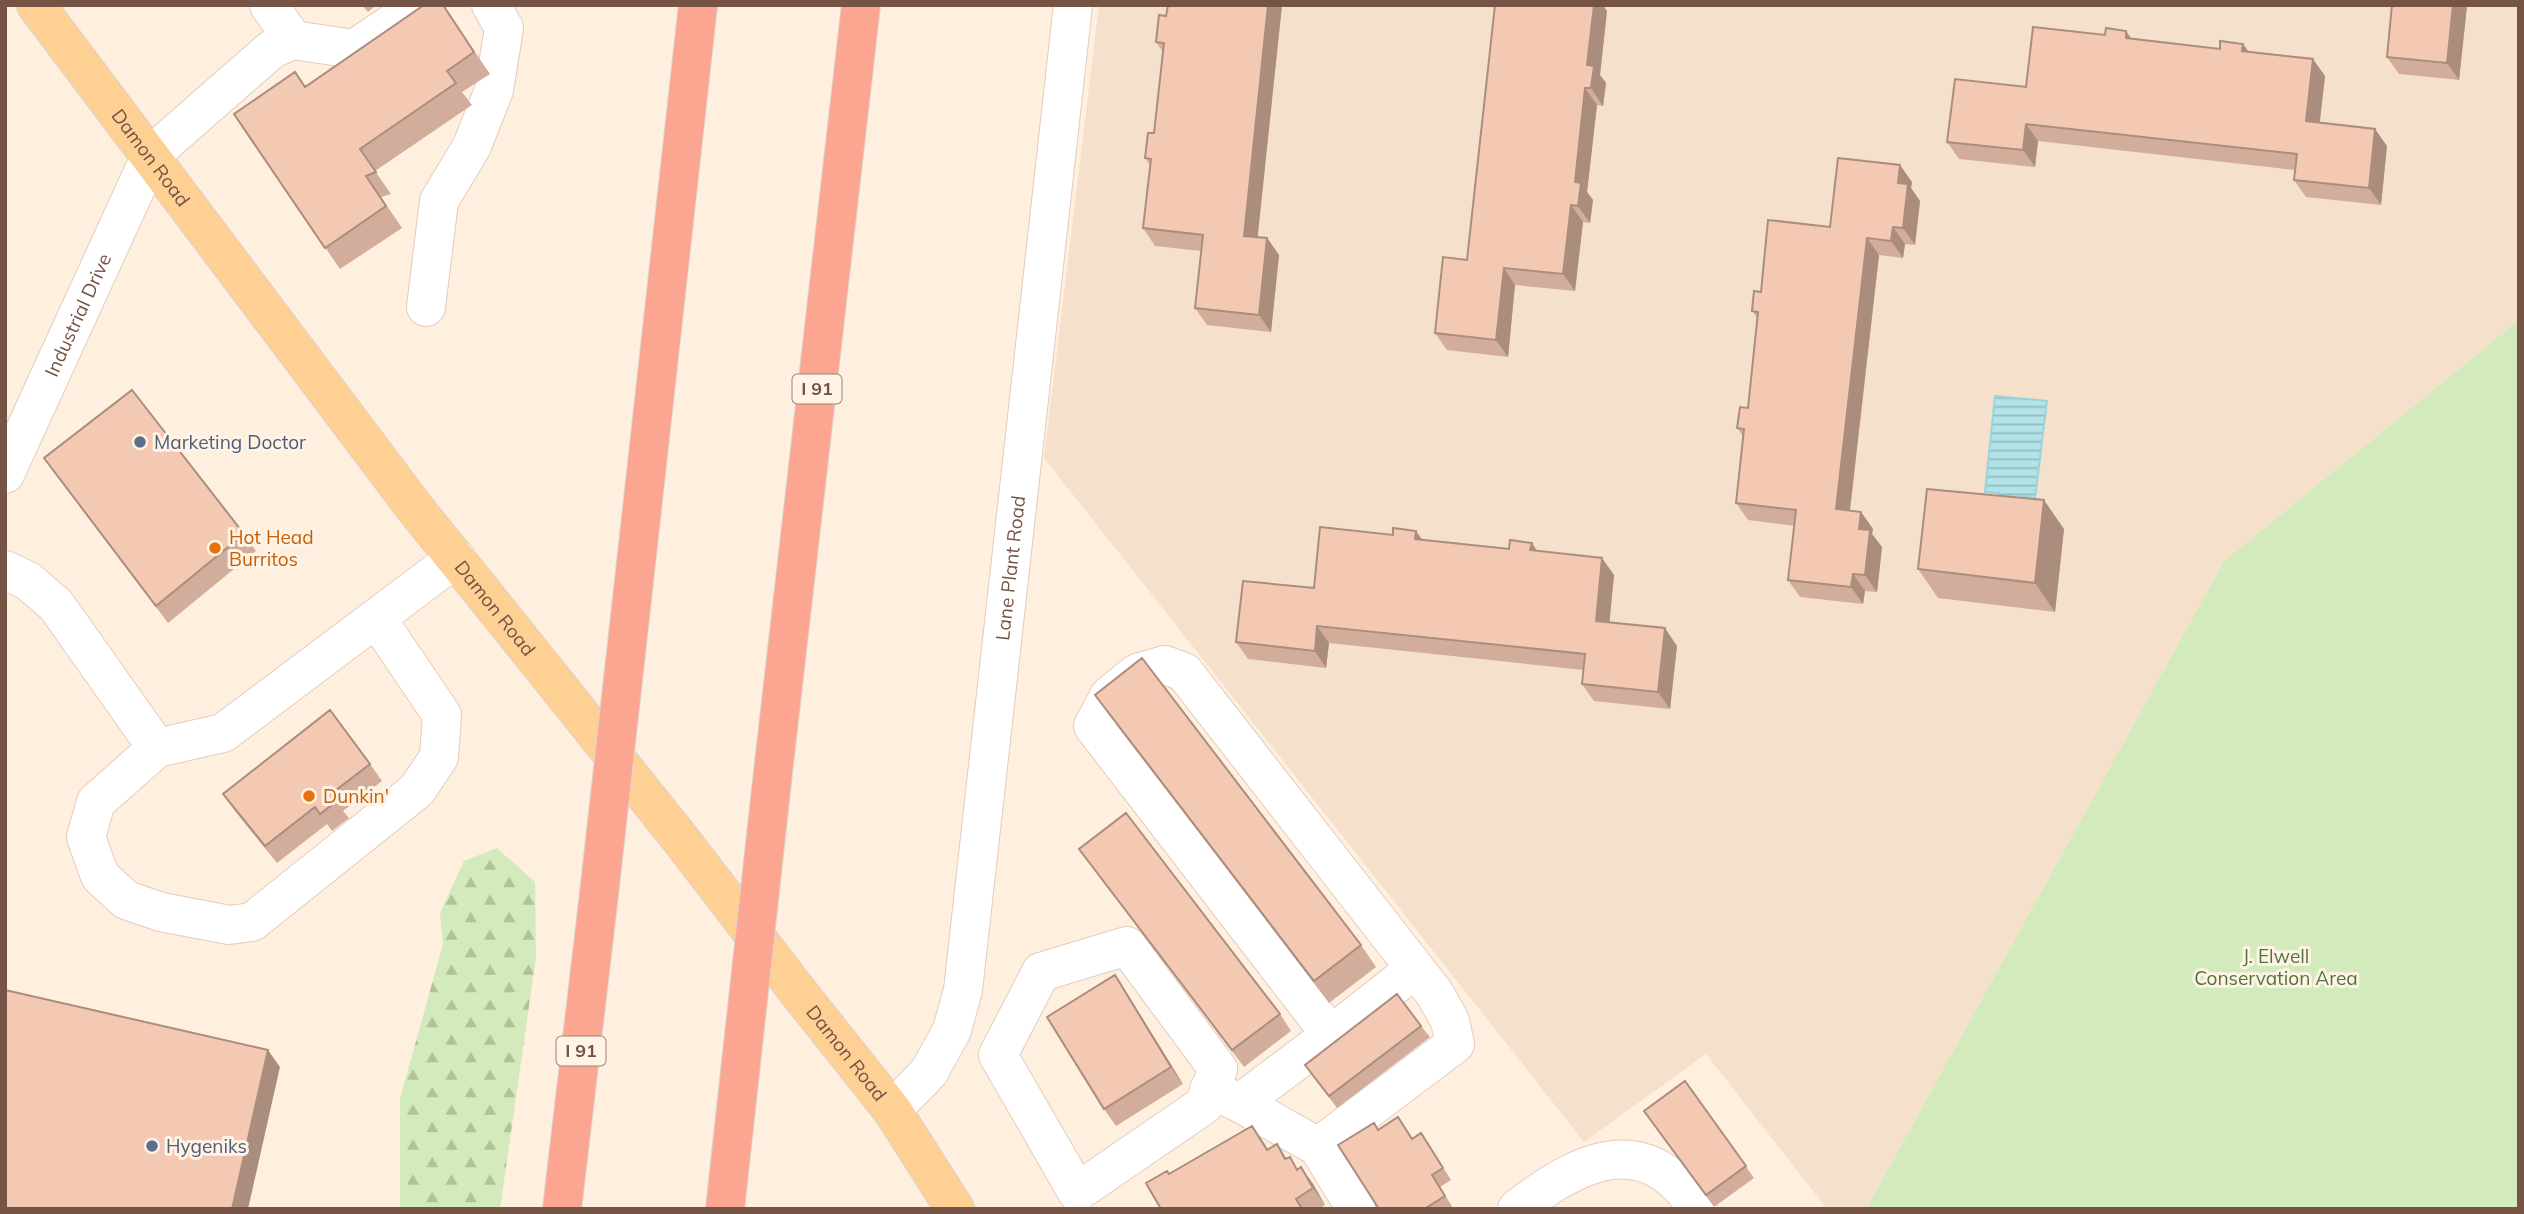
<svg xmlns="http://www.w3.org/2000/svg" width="2524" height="1214" viewBox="0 0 2524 1214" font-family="Mulish,sans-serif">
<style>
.residential{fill:#f5e0cc}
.green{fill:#d3ebbc}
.forest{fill:url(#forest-firs)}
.water{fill:url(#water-rules);stroke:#98d4da;stroke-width:2}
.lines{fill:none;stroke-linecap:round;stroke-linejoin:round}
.minor-casing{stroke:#e4ccbd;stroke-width:40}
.major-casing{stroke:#dbd2cf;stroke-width:40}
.highway-casing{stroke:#dbd2cf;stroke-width:40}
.minor{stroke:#fff;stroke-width:38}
.major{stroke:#ffd094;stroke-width:38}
.highway{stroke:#fca591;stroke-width:38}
.highway-bridge-casing{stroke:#dbd2cf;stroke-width:40;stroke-linecap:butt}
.highway-bridge{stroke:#fca591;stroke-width:38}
.wall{fill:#d2ad9b}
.shaded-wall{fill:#ab8d7e}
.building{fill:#f4c9b4;stroke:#ab8d7e;stroke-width:2}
.service-dot{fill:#5c6f8a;stroke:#fff3e6;stroke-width:2.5}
.food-dot{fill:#e8710a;stroke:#fff3e6;stroke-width:2.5}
.labels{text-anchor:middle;stroke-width:6;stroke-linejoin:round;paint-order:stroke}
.shield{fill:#fff3e6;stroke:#9e8375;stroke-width:2}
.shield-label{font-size:18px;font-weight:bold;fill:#755345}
.street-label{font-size:19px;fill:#755345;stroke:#fff3e6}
.service-label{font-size:19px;fill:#4e5e75;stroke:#fff3e6;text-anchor:start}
.food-label{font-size:19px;fill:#c56008;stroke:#fff3e6;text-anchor:start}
.park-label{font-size:19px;fill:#50753a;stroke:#fff3e6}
</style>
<defs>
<pattern id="forest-firs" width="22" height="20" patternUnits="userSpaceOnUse" patternTransform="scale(1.75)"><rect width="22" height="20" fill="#d3ebbc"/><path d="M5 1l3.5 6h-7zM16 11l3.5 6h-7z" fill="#b0c19b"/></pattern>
<pattern id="water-rules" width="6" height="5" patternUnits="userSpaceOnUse" patternTransform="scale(1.75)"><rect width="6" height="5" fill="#b2e3e8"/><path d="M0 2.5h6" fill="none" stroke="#95bbbe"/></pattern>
</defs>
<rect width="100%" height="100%" fill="#feefde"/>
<path class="residential" d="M 1099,5 L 2519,5 L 2519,320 L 2224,561 L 1866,1209 L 1827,1209 L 1706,1054 L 1584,1142 L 1044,458 Z"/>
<path class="green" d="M 2519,320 L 2519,1209 L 1866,1209 L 2224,561 Z"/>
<path class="forest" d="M 497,848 L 535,882 L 536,957 L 500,1209 L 400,1209 L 400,1099 L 443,944 L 440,913 L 464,861 Z"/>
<path class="water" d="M 1995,396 L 2047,401 L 2035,498 L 2021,496 L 2020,503 L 1998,500 L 1999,493 L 1985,492 Z"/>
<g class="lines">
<g class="minor-casing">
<g id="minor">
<path d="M 269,5 L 293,40"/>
<path d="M 426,307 L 439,201 L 472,146 L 494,90 L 504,28 L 491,5"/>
<path id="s1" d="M 5,474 L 151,155 L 272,49 L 293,40 L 354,49 L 420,5"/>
<path d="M 5,570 L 28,581 L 56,605 L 157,748 L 223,733 L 456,558"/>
<path d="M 157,748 L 96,802 L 86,837 L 100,876 L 126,900 L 161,912 L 229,925 L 252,922 L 417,790 L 439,757 L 442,715 L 377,619"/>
<path d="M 1127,946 L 1218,1069 L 1204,1105 L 1077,1192 L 998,1055 L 1041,972 Z"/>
<path d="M 1331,1035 L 1415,969"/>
<path d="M 1209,1089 L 1240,1103 L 1318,1147 L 1455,1044 L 1450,1021 L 1435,994 L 1184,672 L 1165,665 L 1137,673 L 1109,696 L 1093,726 L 1331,1035 L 1240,1103"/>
<path id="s2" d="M 892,1110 L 929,1072 L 952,1030 L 963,990 L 1073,5"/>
<path d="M 1318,1147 L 1356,1209"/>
<path d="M 1517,1209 C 1579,1160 1645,1128 1698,1209"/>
</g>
</g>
<g class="major-casing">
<g id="major">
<path id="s3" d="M 36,5 L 414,507 L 678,836 L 795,988 L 892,1110 L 955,1209"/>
</g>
</g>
<g class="highway-casing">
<path id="highway" d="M 632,599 L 698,5
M 773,772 L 861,5
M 562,1209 L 599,894
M 725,1209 L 740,1072"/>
</g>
<use href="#minor" class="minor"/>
<use href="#major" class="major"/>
<use href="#highway" class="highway"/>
<g class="highway-bridge-casing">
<path id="highway-bridge" d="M 599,894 L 632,599
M 740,1072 L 773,772"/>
</g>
<use href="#highway-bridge" class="highway-bridge"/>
</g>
<path class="wall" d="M 362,5 L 376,5 L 368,12 Z
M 443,5 L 490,74 L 462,92 L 472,105 L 375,171 L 391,194 L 381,197 L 402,228 L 340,269 L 234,114 L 305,86 Z
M 1168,5 L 1282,5 L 1257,237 L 1267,238 L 1279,255 L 1271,332 L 1207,325 L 1195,308 L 1201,251 L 1155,246 L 1143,228 L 1150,165 L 1145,158 L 1154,133 L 1163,52 L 1156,42 L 1166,16 Z
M 2467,6 L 2459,80 L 2399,74 L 2387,57 Z
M 1607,11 L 1600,75 L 1606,83 L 1603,106 L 1597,105 L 1587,192 L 1593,200 L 1590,223 L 1583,222 L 1575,291 L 1515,285 L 1508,357 L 1447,350 L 1435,333 L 1467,260 Z
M 2132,39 L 2220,49 L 2243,44 L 2248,52 L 2325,76 L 2319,123 L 2387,146 L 2381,205 L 2306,197 L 2294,180 L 2295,170 L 2038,141 L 2035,167 L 1959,159 L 1947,142 Z
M 1912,182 L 1911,188 L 1920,201 L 1915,245 L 1905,244 L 1903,258 L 1879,255 L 1850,511 L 1861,512 L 1873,529 L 1872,534 L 1882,547 L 1877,592 L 1865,591 L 1863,604 L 1800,597 L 1788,580 L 1795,526 L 1748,520 L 1736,503 L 1743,436 L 1737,428 L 1748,408 L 1758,319 L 1752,311 L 1761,292 L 1830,227 Z
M 44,458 L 244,534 L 256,551 L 168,623 Z
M 2064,529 L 2055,612 L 1938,598 L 1918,569 Z
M 1422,540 L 1538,551 L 1614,575 L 1609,622 L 1677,646 L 1670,709 L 1594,701 L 1582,684 L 1584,670 L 1329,643 L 1326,668 L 1248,659 L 1236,642 L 1314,588 Z
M 1095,695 L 1361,945 L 1376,967 L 1329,1003 L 1110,716 Z
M 370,764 L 382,781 L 343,811 L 349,818 L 332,831 L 327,824 L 277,863 L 235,811 L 223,794 Z
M 1079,849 L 1280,1014 L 1291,1031 L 1244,1067 Z
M 1126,992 L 1183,1084 L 1116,1126 L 1104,1109 Z
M 1421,1026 L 1430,1037 L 1337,1108 L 1305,1065 Z
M 1685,1081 L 1754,1178 L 1714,1207 L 1644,1111 Z
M 1252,1126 L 1268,1149 L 1277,1144 L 1287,1159 L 1298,1169 L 1301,1167 L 1313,1184 L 1325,1205 L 1319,1209 L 1161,1209 L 1167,1171 L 1170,1174 Z
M 1378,1130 L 1412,1139 L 1421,1133 L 1451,1180 L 1440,1187 L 1453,1208 L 1451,1209 L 1379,1209 Z"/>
<path class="shaded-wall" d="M 1268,5 L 1282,5 L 1256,253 L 1244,236 Z
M 1594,5 L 1603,5 L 1607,11 L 1600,75 L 1606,83 L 1603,106 L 1591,88 L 1587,65 Z
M 2453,5 L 2467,6 L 2459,80 L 2447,63 Z
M 2126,31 L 2138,48 L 2126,38 Z
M 2243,44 L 2255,61 L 2242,51 Z
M 2313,59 L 2325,76 L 2318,139 L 2306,121 Z
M 1585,88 L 1597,105 L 1587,192 L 1593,200 L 1590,223 L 1578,206 L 1575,182 Z
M 2026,124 L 2038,141 L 2035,167 L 2023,150 Z
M 2375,129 L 2387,146 L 2381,205 L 2369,188 Z
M 1900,165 L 1912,182 L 1911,188 L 1920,201 L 1915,245 L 1903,228 L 1898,183 Z
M 1571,205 L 1583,222 L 1575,291 L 1563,274 Z
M 1893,227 L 1905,244 L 1903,258 L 1891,241 Z
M 1267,238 L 1279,255 L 1271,332 L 1259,315 Z
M 1867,238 L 1879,255 L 1848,526 L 1836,509 Z
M 1504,268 L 1515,285 L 1508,357 L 1496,340 Z
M 2044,500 L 2064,529 L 2055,612 L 2035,583 Z
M 1861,512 L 1873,529 L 1872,534 L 1882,547 L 1877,592 L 1865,575 L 1859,529 Z
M 1416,531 L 1428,548 L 1415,539 Z
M 1532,543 L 1543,560 L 1530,550 Z
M 1602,558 L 1614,575 L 1608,638 L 1596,621 Z
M 1853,574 L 1865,591 L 1863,604 L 1851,587 Z
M 1317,626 L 1329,643 L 1326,668 L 1315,651 Z
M 1665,628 L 1677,646 L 1670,709 L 1658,692 Z
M 1115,975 L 1126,992 L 1183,1084 L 1171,1067 Z
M 268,1050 L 280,1067 L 248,1209 L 232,1209 Z
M 1252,1126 L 1264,1143 L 1278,1167 L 1267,1150 Z
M 1301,1167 L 1313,1184 L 1325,1205 L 1313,1188 Z"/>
<path class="building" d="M 424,5 L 443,5 L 474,52 L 447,71 L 456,83 L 360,149 L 376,172 L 366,176 L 386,206 L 325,248 L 234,114 L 295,72 L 305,87 Z
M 1168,5 L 1268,5 L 1244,236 L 1267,238 L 1259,315 L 1195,308 L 1203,235 L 1143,228 L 1151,159 L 1145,158 L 1148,133 L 1154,133 L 1164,43 L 1156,42 L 1159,15 L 1166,16 Z
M 1495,5 L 1594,5 L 1587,65 L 1594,66 L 1591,88 L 1585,88 L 1575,182 L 1581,183 L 1578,206 L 1571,205 L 1563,274 L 1504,268 L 1496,340 L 1435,333 L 1443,257 L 1467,260 Z
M 2392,5 L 2453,5 L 2447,63 L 2387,57 Z
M 2033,27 L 2105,35 L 2106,28 L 2126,31 L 2126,38 L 2220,49 L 2220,41 L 2243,44 L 2242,51 L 2313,59 L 2306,121 L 2375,129 L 2369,188 L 2294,180 L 2297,154 L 2026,124 L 2023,150 L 1947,142 L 1955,79 L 2026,87 Z
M 1838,158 L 1900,165 L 1898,183 L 1908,184 L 1903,228 L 1893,227 L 1891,241 L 1867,238 L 1836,509 L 1861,512 L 1859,529 L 1870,530 L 1865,575 L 1853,574 L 1851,587 L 1788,580 L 1796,510 L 1736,503 L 1744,429 L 1737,428 L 1740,407 L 1748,408 L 1758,312 L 1752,311 L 1754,291 L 1761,292 L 1768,220 L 1830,227 Z
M 132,390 L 244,534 L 156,606 L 44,458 Z
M 1927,489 L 2044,500 L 2035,583 L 1918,569 Z
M 1320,527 L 1393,535 L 1393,528 L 1416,531 L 1415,539 L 1509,549 L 1510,540 L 1532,543 L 1530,550 L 1602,558 L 1596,621 L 1665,628 L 1658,692 L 1582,684 L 1585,654 L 1317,626 L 1315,651 L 1236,642 L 1243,581 L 1314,588 Z
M 1142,658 L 1361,945 L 1314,981 L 1095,695 Z
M 330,710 L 370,764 L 331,794 L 337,801 L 320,814 L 315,807 L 265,846 L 223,794 Z
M 1126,813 L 1280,1014 L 1232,1050 L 1079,849 Z
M 1115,975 L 1171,1067 L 1104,1109 L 1047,1017 Z
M 5,990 L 268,1050 L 232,1209 L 5,1209 Z
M 1397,994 L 1421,1026 L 1329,1096 L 1305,1065 Z
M 1685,1081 L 1746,1166 L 1706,1195 L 1644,1111 Z
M 1398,1117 L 1412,1139 L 1421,1133 L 1443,1168 L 1432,1175 L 1445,1196 L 1424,1209 L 1379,1209 L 1338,1145 L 1374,1123 L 1378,1130 Z
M 1252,1126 L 1267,1150 L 1277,1144 L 1285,1159 L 1290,1157 L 1297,1170 L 1301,1167 L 1313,1188 L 1296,1199 L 1302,1209 L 1161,1209 L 1146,1183 L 1167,1171 L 1169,1174 Z"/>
<g class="service-dot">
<circle cx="140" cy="442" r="7"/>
<circle cx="152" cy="1146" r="7"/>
</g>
<g class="food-dot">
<circle cx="215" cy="548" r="7"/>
<circle cx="309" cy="796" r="7"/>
</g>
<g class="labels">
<g class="shield">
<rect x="792.5" y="374.5" width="49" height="29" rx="5"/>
<rect x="556.5" y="1036.5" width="49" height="29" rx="5"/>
</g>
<g class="shield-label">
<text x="817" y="395">I 91</text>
<text x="581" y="1057">I 91</text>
</g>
<g class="street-label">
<text dy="7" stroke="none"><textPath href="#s3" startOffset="191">Damon Road</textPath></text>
<text dy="7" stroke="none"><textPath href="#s1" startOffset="175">Industrial Drive</textPath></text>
<text dy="7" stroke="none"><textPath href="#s2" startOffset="567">Lane Plant Road</textPath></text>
<text dy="7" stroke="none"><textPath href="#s3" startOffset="758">Damon Road</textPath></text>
<text dy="7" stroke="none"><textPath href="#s3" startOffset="1325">Damon Road</textPath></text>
</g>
<g class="service-label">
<text x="154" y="449">Marketing Doctor</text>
<text x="166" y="1153">Hygeniks</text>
</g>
<g class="food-label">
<text x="229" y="544">Hot Head<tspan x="229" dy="22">Burritos</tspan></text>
<text x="323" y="803">Dunkin'</text>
</g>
<g class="park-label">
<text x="2276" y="963">J. Elwell<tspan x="2276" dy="22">Conservation Area</tspan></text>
</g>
</g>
<rect width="2524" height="1214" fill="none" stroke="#755345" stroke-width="14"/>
</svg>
